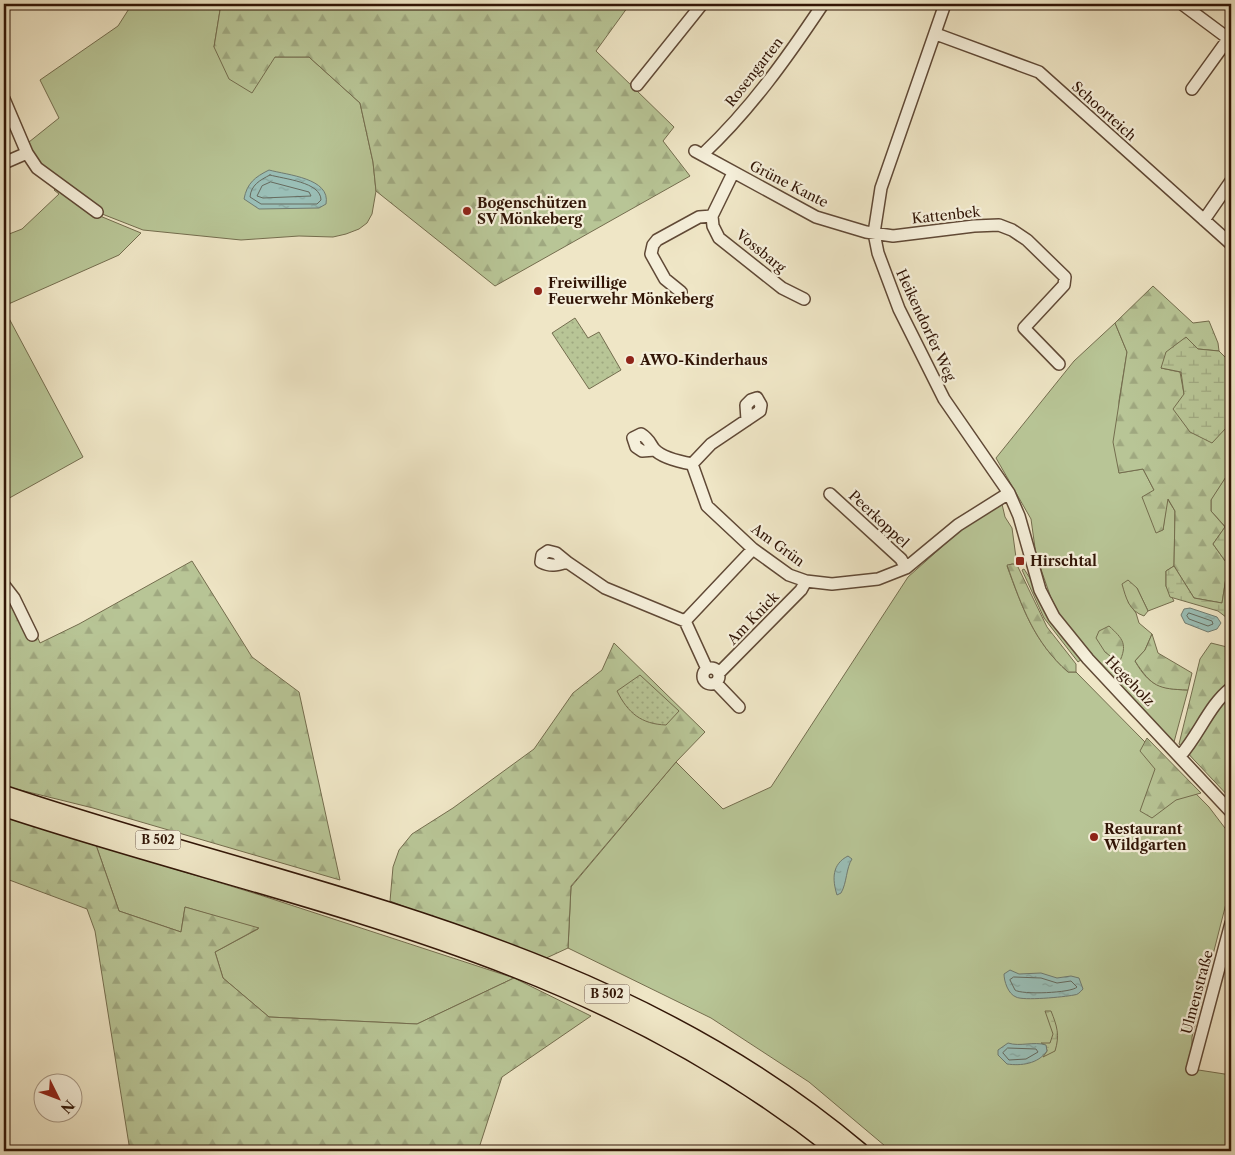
<svg xmlns="http://www.w3.org/2000/svg" width="1235" height="1155" viewBox="0 0 1235 1155" font-family="'Libre Caslon Text',serif">
<style>
.grass{fill:#b8c596;stroke:#746d4e}
.forest{fill:url(#forest-firs);stroke:#746d4e}
.wetland{fill:url(#wetland-marsh);stroke:#746d4e}
.park{fill:url(#park-dots);stroke:#746d4e}
.water{fill:url(#water-ripples);stroke:#707b70}
.lines{fill:none;stroke-linecap:round;stroke-linejoin:round}
.shore{stroke:#666a5e;stroke-width:1}
.minor-casing{stroke:#604936;stroke-width:14}
.highway-casing{stroke:#311506;stroke-width:19}
.minor{stroke:#f5efda;stroke-width:11}
.highway{stroke:#efe6c6;stroke-width:16}
.poi-dot{fill:#8f2418;stroke:#f5efda;stroke-width:2}
.labels{text-anchor:middle;stroke-width:4.5;stroke-linejoin:round;paint-order:stroke}
.shield{fill:#f5efda;stroke:#6c5646;stroke-width:1}
.shield-label{font-size:12px;font-weight:bold;fill:#311506}
.street-label{font-size:14px;fill:#311506;stroke:#f5efda}
.poi-label{font-size:14px;font-weight:bold;fill:#311506;stroke:#f5efda;text-anchor:start}
</style>
<defs>
<pattern id="forest-firs" width="22" height="20" patternUnits="userSpaceOnUse" patternTransform="scale(1.25)"><rect width="22" height="20" fill="#b8c596"/><path d="M5 1l3.5 6h-7zM16 11l3.5 6h-7z" fill="#9fa880"/></pattern>
<pattern id="wetland-marsh" width="20" height="14" patternUnits="userSpaceOnUse" patternTransform="scale(1.25)"><rect width="20" height="14" fill="#b8c596"/><path d="M1 5h8M5 5V1M11 12h8M15 12V8" fill="none" stroke="#9fa880"/></pattern>
<pattern id="park-dots" width="8" height="8" patternUnits="userSpaceOnUse" patternTransform="scale(1.25)"><rect width="8" height="8" fill="#b8c596"/><path d="M2 2h.1M6 6h.1" fill="none" stroke="#9fa880" stroke-width="1.8" stroke-linecap="round"/></pattern>
<pattern id="water-ripples" width="26" height="14" patternUnits="userSpaceOnUse" patternTransform="scale(1.25)"><rect width="26" height="14" fill="#9abfb7"/><path d="M2 4q2-2 4 0t4 0M15 11q2-2 4 0t4 0" fill="none" stroke="#85a39c"/></pattern>
</defs>
<rect width="100%" height="100%" fill="#efe6c6"/>
<filter id="stains"><feTurbulence type="fractalNoise" baseFrequency=".004" numOctaves="4"/><feColorMatrix values="0 0 0 0 .2 0 0 0 0 .09 0 0 0 0 .02 0 0 0 .5 -.17"/></filter>
<radialGradient id="worn" r=".72"><stop offset=".6" stop-color="#630" stop-opacity="0"/><stop offset="1" stop-color="#630" stop-opacity=".3"/></radialGradient>
<path class="grass" d="M 132,4 L 221,4 L 214,47 L 275,57 L 309,57 L 360,103 L 373,162 L 376,191 L 372,214 L 367,223 L 359,229 L 346,234 L 333,237 L 299,236 L 241,240 L 143,230 L 97,212 L 37,168 L 24,146 L 59,118 L 40,80 L 118,26 Z
M 59,185 L 100,216 L 141,233 L 119,255 L 4,306 L 4,236 L 22,229 L 59,194 L 54,190 Z
M 4,309 L 83,457 L 4,501 Z
M 1115,323 L 1127,352 L 1119,401 L 1119,473 L 1143,469 L 1154,490 L 1163,530 L 1167,498 L 1175,511 L 1174,566 L 1166,571 L 1166,586 L 1174,601 L 1148,611 L 1137,588 L 1128,602 L 1136,613 L 1139,623 L 1152,634 L 1145,650 L 1135,661 C 1149,686 1161,689 1188,690 L 1174,742 L 1066,626 L 1051,598 L 1036,555 L 1031,519 L 996,458 L 1074,361 Z
M 1231,469 L 1231,533 L 1211,511 L 1211,499 Z
M 1002,504 L 1005,517 L 1012,528 L 1017,565 L 1012,564 L 1007,566 C 1022,607 1034,642 1068,672 L 1076,672 L 1209,807 L 1231,836 L 1231,884 L 1192,1037 L 1192,1069 L 1231,1075 L 1231,1151 L 891,1151 L 809,1082 L 711,1018 L 568,948 L 571,887 L 676,762 L 723,809 L 771,787 L 908,577 L 962,529 Z
M 1024,569 L 1082,659 L 1078,662 L 1044,618 L 1022,570 Z
M 96,845 L 260,895 L 514,978 L 417,1024 L 269,1017 L 223,978 L 215,952 L 258,929 L 185,907 L 181,932 L 119,911 Z"/>
<path class="forest" d="M 221,4 L 630,4 L 596,51 L 674,127 L 663,141 L 690,176 L 495,286 L 376,191 L 373,162 L 360,103 L 309,57 L 275,57 L 252,93 L 229,79 L 214,47 Z
M 1153,286 L 1193,323 L 1209,321 L 1218,343 L 1219,351 L 1198,349 L 1161,368 L 1180,372 L 1184,394 L 1226,428 L 1231,426 L 1231,469 L 1211,500 L 1211,511 L 1225,527 L 1213,544 L 1228,565 L 1222,603 L 1194,598 L 1174,566 L 1175,511 L 1168,499 L 1163,530 L 1156,533 L 1142,497 L 1154,490 L 1143,469 L 1119,473 L 1113,442 L 1127,352 L 1115,323 Z
M 192,561 L 252,657 L 299,692 L 340,880 L 93,808 L 4,786 L 4,578 L 23,603 L 40,643 L 79,624 Z
M 1013,564 L 1017,565 L 1047,627 L 1076,664 L 1076,672 L 1068,672 C 1034,642 1022,607 1007,565 Z
M 1128,580 L 1137,588 L 1148,611 L 1144,616 C 1129,611 1126,598 1122,584 Z
M 1109,626 C 1123,639 1128,644 1119,663 L 1105,652 L 1096,638 L 1099,631 Z
M 1152,634 L 1158,653 L 1192,673 L 1188,690 C 1158,689 1152,687 1135,661 L 1145,650 Z
M 614,643 L 705,732 L 676,762 L 571,886 L 568,948 L 542,960 L 390,901 L 393,867 L 399,850 L 412,834 L 453,808 L 534,749 L 573,693 L 602,670 Z
M 1211,643 L 1231,648 L 1231,799 L 1179,744 L 1200,659 Z
M 1147,738 L 1201,793 L 1176,800 L 1152,818 L 1140,811 L 1155,769 L 1140,751 Z
M 4,816 L 96,845 L 119,911 L 181,932 L 185,907 L 259,928 L 215,952 L 223,978 L 269,1017 L 417,1024 L 514,978 L 591,1016 L 502,1077 L 478,1151 L 130,1151 L 95,931 L 87,909 L 4,878 Z"/>
<path class="wetland" d="M 1186,337 L 1198,349 L 1219,351 L 1231,363 L 1231,426 L 1226,428 L 1212,443 L 1190,432 L 1173,409 L 1184,394 L 1181,372 L 1161,368 L 1166,352 Z
M 1225,527 L 1231,533 L 1231,621 L 1218,611 L 1170,597 L 1166,586 L 1166,571 L 1174,566 L 1194,598 L 1222,603 L 1228,565 L 1213,544 Z
M 1045,1011 L 1051,1011 C 1057,1026 1060,1035 1055,1051 L 1043,1057 L 1047,1051 L 1046,1046 L 1041,1043 L 1050,1043 L 1053,1034 Z"/>
<path class="park" d="M 575,318 L 588,338 L 599,332 L 621,370 L 589,389 L 552,333 Z
M 640,675 L 679,711 L 666,725 C 641,724 628,713 617,691 Z"/>
<path class="water" d="M 269,170 C 287,175 331,178 326,204 L 319,208 L 259,209 L 244,199 C 247,183 255,177 269,170 Z
M 1190,608 L 1217,617 L 1221,623 L 1217,629 L 1208,632 L 1185,623 L 1181,615 L 1184,609 Z
M 848,856 L 852,859 C 846,868 847,883 841,893 L 837,895 C 832,879 832,864 848,856 Z
M 1010,970 L 1019,974 L 1041,973 L 1057,978 L 1071,976 L 1079,978 L 1083,989 C 1080,992 1078,995 1074,995 C 1064,997 1023,1001 1016,997 C 1008,994 1004,981 1004,974 Z
M 1008,1043 C 1020,1047 1034,1041 1046,1045 L 1047,1051 C 1038,1064 1021,1066 1007,1064 L 998,1055 L 998,1050 Z"/>
<g class="lines">
<path class="shore" d="M 270,175 C 284,179 321,182 321,200 L 317,204 L 261,204 L 250,197 C 251,185 260,180 270,175 Z
M 271,182 L 309,192 L 311,196 L 263,198 L 257,196 L 262,186 Z
M 1189,613 L 1212,621 L 1213,624 L 1208,626 L 1189,619 L 1187,616 Z
M 1014,977 L 1041,978 L 1057,983 L 1071,981 L 1077,987 C 1072,993 1021,995 1015,990 L 1010,980 Z
M 1008,1048 L 1036,1049 L 1038,1052 L 1026,1059 L 1009,1060 L 1003,1053 Z"/>
<g class="minor-casing">
<path id="minor" d="M 945,4 L 881,188 L 874,233 L 878,253 L 899,309 L 944,399 L 1009,493 L 1019,516 L 1040,590 L 1054,617 L 1088,659 L 1231,812
M 1182,4 L 1229,39
M 936,34 L 1039,72 L 1231,244
M 637,85 L 702,4
M 1192,89 L 1231,35
M 4,99 L 27,153 L 37,168 L 97,212
M 695,151 L 816,217 L 866,232 L 893,236 L 974,226 L 999,225 L 1012,230 L 1027,240 L 1065,277 L 1064,285 L 1024,328 L 1059,364
M 703,154 C 750,110 787,58 823,4
M 4,163 L 27,153
M 733,173 L 712,216 L 713,226 L 719,238 L 782,288 L 804,299
M 1204,220 L 1231,181
M 681,292 L 665,279 L 651,254 L 653,245 L 657,240 L 699,217 L 712,216
M 747,420 L 746,405 L 751,400 L 757,398 L 761,405 L 760,411 L 711,444 L 692,464 L 707,506 L 753,549 L 789,575 L 806,581 L 832,584 L 878,579 L 906,568 L 958,525 L 1009,493
M 655,450 L 642,451 L 636,447 L 633,438 L 641,434 C 649,439 649,442 654,449 C 662,458 681,462 692,464
M 830,494 L 901,559 L 906,568
M 567,562 L 556,553 L 548,551 L 542,555 L 541,562 C 551,567 557,565 567,562 L 605,588 L 685,621
M 4,585 L 14,598 L 32,635
M 685,621 L 753,549
M 685,621 L 707,669
M703 676a8 8 0 1 1 16 0a8 8 0 1 1-16 0Z
M 719,673 L 801,590 L 806,581
M 716,683 L 739,707
M 1180,756 C 1199,735 1209,705 1231,688
M 1192,1069 L 1231,923"/>
</g>
<g class="highway-casing">
<path id="highway" d="M 4,794 C 301,894 612,941 860,1151
M 4,808 C 173,864 347,903 513,968 C 629,1013 740,1074 837,1151"/>
</g>
<use href="#minor" class="minor"/>
<use href="#highway" class="highway"/>
</g>
<g class="poi-dot">
<circle cx="467" cy="211" r="5"/>
<circle cx="538" cy="291" r="5"/>
<circle cx="630" cy="360" r="5"/>
<rect x="1015" y="556" width="10" height="10" rx="2.5"/>
<circle cx="1094" cy="837" r="5"/>
</g>
<g class="labels">
<g class="shield">
<rect x="135.5" y="830.5" width="45" height="19" rx="4"/>
<rect x="584.5" y="984.5" width="45" height="19" rx="4"/>
</g>
<g class="shield-label">
<text x="158" y="844">B 502</text>
<text x="607" y="998">B 502</text>
</g>
<g class="street-label">
<text transform="translate(754 72) rotate(-52)" y="5">Rosengarten</text>
<text transform="translate(1104 111) rotate(42)" y="5">Schoorteich</text>
<text transform="translate(789 184) rotate(27)" y="5">Grüne Kante</text>
<text transform="translate(946 215) rotate(-6)" y="5">Kattenbek</text>
<text transform="translate(761 251) rotate(39)" y="5">Vossbarg</text>
<text transform="translate(926 325) rotate(65)" y="5">Heikendorfer Weg</text>
<text transform="translate(879 519) rotate(43)" y="5">Peerkoppel</text>
<text transform="translate(778 545) rotate(36)" y="5">Am Grün</text>
<text transform="translate(753 618) rotate(-46)" y="5">Am Knick</text>
<text transform="translate(1130 681) rotate(46)" y="5">Hegeholz</text>
<text transform="translate(1197 992) rotate(-75)" y="5">Ulmenstraße</text>
</g>
<g class="poi-label">
<text x="477" y="208">Bogenschützen<tspan x="477" dy="16">SV Mönkeberg</tspan></text>
<text x="548" y="288">Freiwillige<tspan x="548" dy="16">Feuerwehr Mönkeberg</tspan></text>
<text x="640" y="365">AWO-Kinderhaus</text>
<text x="1030" y="566">Hirschtal</text>
<text x="1104" y="834">Restaurant<tspan x="1104" dy="16">Wildgarten</tspan></text>
</g>
</g>
<rect width="1235" height="1155" fill="none" stroke="#efe6c6" stroke-width="20"/>
<rect x="5" y="5" width="1225" height="1145" fill="none" stroke="#311506" stroke-width="2.5"/>
<rect x="10" y="10" width="1215" height="1135" fill="none" stroke="#311506"/>
<g transform="translate(58 1098) rotate(132)"><circle r="24" fill="#f5efda" stroke="#a79885"/>
<path d="M0-4L9 19L0 12L-9 19Z" fill="#8f2418"/>
<text y="-8" font-size="14" font-weight="bold" text-anchor="middle" fill="#311506">N</text>
</g>
<rect width="100%" height="100%" filter="url(#stains)"/>
<rect width="100%" height="100%" fill="url(#worn)"/>
</svg>
